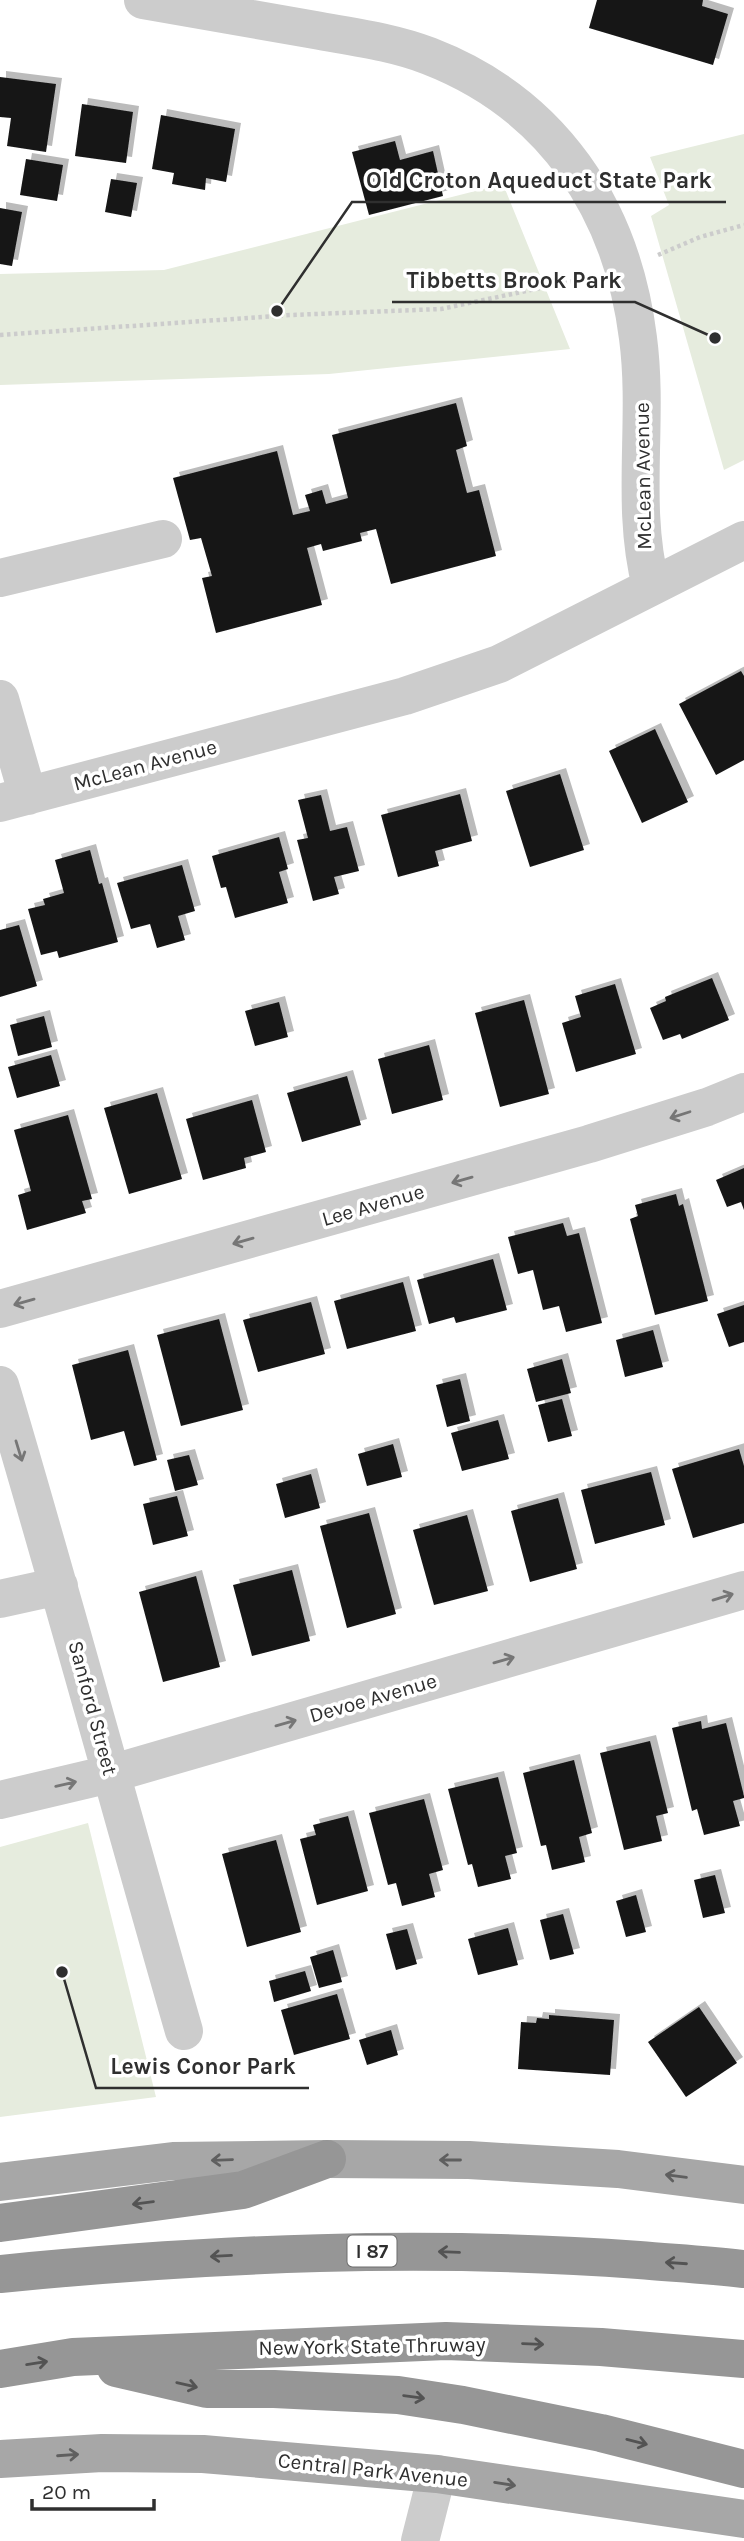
<svg xmlns="http://www.w3.org/2000/svg" width="744" height="2541" viewBox="0 0 744 2541" font-family="Karla,sans-serif">
<style>
.green{fill:#e6ecde}
.building{fill:#161616;filter:url(#shadow)}
.lines{fill:none;stroke-linecap:round;stroke-linejoin:round}
.path{stroke:#ccc;stroke-width:4.5;stroke-dasharray:3.5 3.5;stroke-linecap:butt}
.minor{stroke:#ccc;stroke-width:38}
.major{stroke:#a7a7a7;stroke-width:38}
.highway{stroke:#969696;stroke-width:38}
.oneway{stroke:#767676}
.oneway2{stroke:#5f5f5f}
.oneway3{stroke:#535353}
.labels{text-anchor:middle;stroke-width:7;stroke-linejoin:round;paint-order:stroke}
.shield{fill:#fff;stroke:#6d6d6d;stroke-width:2}
.shield-label{font-size:19px;font-weight:bold;fill:#2f2f2f}
.street-label{font-size:21px;fill:#2f2f2f;stroke:#fff}
.leader{fill:none;stroke:#2f2f2f;stroke-width:2.5}
.callout-dot{fill:#2f2f2f;stroke:#fff;stroke-width:2.5}
.callout-label{font-size:23px;text-anchor:middle;font-weight:bold;fill:#2f2f2f;stroke:#fff;stroke-width:7;stroke-linejoin:round;paint-order:stroke}
</style>
<defs>
<filter id="shadow"><feDropShadow dx="6" dy="-6" stdDeviation="0" flood-color="#0004"/></filter>
</defs>
<rect width="100%" height="100%" fill="#fff"/>
<path class="green" d="M 744,134 L 744,460 L 724,470 L 651,216 L 669,205 L 650,157 Z
M 503,184 L 570,349 L 329,374 L 0,385 L 0,274 L 164,270 Z
M 88,1823 L 156,2097 L 0,2117 L 0,1847 Z"/>
<path class="building" d="M 597,0 L 703,0 L 702,6 L 728,14 L 713,65 L 589,28 Z
M 0,77 L 56,84 L 46,152 L 7,146 L 11,118 L 0,117 Z
M 82,104 L 133,112 L 126,163 L 75,156 Z
M 161,115 L 235,129 L 226,182 L 206,178 L 205,190 L 172,184 L 174,173 L 152,169 Z
M 395,141 L 400,160 L 433,151 L 443,196 L 369,215 L 352,152 Z
M 26,159 L 63,165 L 57,201 L 20,195 Z
M 111,179 L 137,183 L 131,217 L 105,212 Z
M 0,208 L 22,212 L 12,266 L 0,264 Z
M 456,403 L 467,446 L 456,450 L 467,493 L 479,490 L 496,556 L 391,584 L 376,529 L 360,533 L 362,541 L 323,551 L 321,544 L 307,548 L 322,605 L 216,633 L 202,578 L 212,576 L 201,538 L 190,540 L 173,478 L 277,451 L 293,515 L 310,511 L 305,495 L 322,490 L 326,504 L 348,498 L 332,435 Z
M 741,671 L 744,676 L 744,760 L 716,775 L 679,704 Z
M 655,729 L 688,802 L 642,823 L 609,751 Z
M 560,774 L 584,850 L 530,867 L 506,791 Z
M 460,794 L 472,841 L 435,851 L 439,866 L 398,877 L 381,815 Z
M 321,795 L 330,831 L 347,827 L 359,871 L 334,877 L 339,894 L 313,901 L 297,840 L 308,838 L 298,800 Z
M 279,837 L 288,869 L 279,872 L 288,903 L 235,918 L 226,887 L 221,888 L 212,856 Z
M 90,850 L 99,884 L 102,883 L 118,942 L 59,958 L 57,951 L 41,955 L 28,909 L 45,905 L 43,899 L 64,893 L 55,860 Z
M 182,865 L 195,911 L 178,916 L 185,940 L 157,948 L 150,924 L 131,929 L 117,883 Z
M 19,925 L 37,986 L 0,997 L 0,930 Z
M 712,978 L 729,1020 L 682,1039 L 680,1034 L 663,1040 L 650,1008 L 666,1001 L 665,997 Z
M 615,984 L 636,1054 L 576,1072 L 562,1023 L 581,1017 L 575,996 Z
M 524,1000 L 549,1094 L 500,1107 L 475,1013 Z
M 279,1002 L 288,1037 L 255,1046 L 245,1011 Z
M 44,1016 L 52,1047 L 18,1056 L 10,1025 Z
M 429,1045 L 443,1100 L 392,1114 L 378,1059 Z
M 51,1055 L 60,1086 L 17,1098 L 8,1067 Z
M 347,1076 L 361,1125 L 302,1142 L 287,1093 Z
M 157,1093 L 182,1179 L 129,1194 L 104,1108 Z
M 252,1100 L 266,1152 L 244,1158 L 246,1168 L 203,1180 L 186,1119 Z
M 68,1115 L 92,1199 L 82,1201 L 86,1213 L 27,1230 L 18,1195 L 31,1191 L 14,1130 Z
M 744,1168 L 744,1210 L 741,1202 L 727,1207 L 716,1180 Z
M 676,1194 L 679,1206 L 683,1204 L 708,1301 L 655,1315 L 630,1219 L 638,1216 L 635,1205 Z
M 563,1223 L 567,1236 L 579,1233 L 602,1323 L 566,1332 L 559,1306 L 543,1310 L 533,1270 L 518,1274 L 508,1237 Z
M 493,1259 L 507,1310 L 456,1323 L 454,1317 L 429,1324 L 417,1280 Z
M 403,1282 L 416,1331 L 347,1349 L 334,1301 Z
M 311,1302 L 325,1354 L 258,1372 L 243,1320 Z
M 744,1305 L 744,1342 L 729,1347 L 717,1314 Z
M 219,1319 L 243,1410 L 181,1426 L 157,1335 Z
M 653,1330 L 663,1367 L 625,1377 L 616,1340 Z
M 128,1350 L 157,1460 L 134,1466 L 124,1431 L 91,1440 L 72,1365 Z
M 562,1359 L 571,1393 L 536,1402 L 527,1369 Z
M 460,1379 L 470,1421 L 447,1427 L 436,1385 Z
M 562,1399 L 572,1436 L 548,1442 L 538,1405 Z
M 498,1420 L 509,1459 L 462,1471 L 451,1433 Z
M 393,1444 L 402,1477 L 367,1486 L 358,1454 Z
M 739,1449 L 744,1466 L 744,1523 L 693,1538 L 672,1469 Z
M 189,1455 L 198,1485 L 175,1491 L 167,1460 Z
M 651,1472 L 665,1525 L 595,1544 L 581,1490 Z
M 311,1474 L 320,1508 L 285,1518 L 276,1484 Z
M 177,1496 L 188,1536 L 153,1545 L 143,1504 Z
M 558,1498 L 577,1569 L 530,1582 L 511,1511 Z
M 369,1513 L 396,1614 L 347,1628 L 320,1526 Z
M 467,1515 L 488,1591 L 434,1605 L 413,1530 Z
M 292,1570 L 310,1641 L 252,1656 L 233,1585 Z
M 196,1576 L 220,1667 L 163,1682 L 139,1592 Z
M 701,1721 L 702,1729 L 726,1723 L 744,1796 L 744,1798 L 733,1801 L 740,1826 L 704,1835 L 697,1809 L 692,1811 L 672,1728 Z
M 650,1741 L 668,1813 L 656,1816 L 662,1841 L 624,1850 L 600,1753 Z
M 574,1760 L 592,1833 L 579,1837 L 585,1862 L 552,1870 L 546,1845 L 541,1846 L 523,1773 Z
M 498,1777 L 517,1853 L 505,1856 L 511,1879 L 478,1887 L 472,1864 L 468,1865 L 448,1789 Z
M 424,1799 L 443,1870 L 429,1874 L 435,1897 L 402,1906 L 396,1883 L 388,1885 L 369,1813 Z
M 348,1816 L 368,1891 L 317,1905 L 300,1839 L 316,1835 L 313,1825 Z
M 276,1840 L 301,1932 L 247,1947 L 222,1854 Z
M 715,1875 L 725,1913 L 703,1918 L 694,1880 Z
M 636,1895 L 646,1932 L 626,1937 L 616,1901 Z
M 563,1914 L 574,1954 L 550,1960 L 540,1920 Z
M 508,1928 L 518,1965 L 478,1975 L 468,1939 Z
M 407,1929 L 417,1964 L 396,1970 L 386,1934 Z
M 333,1950 L 342,1982 L 319,1988 L 310,1957 Z
M 305,1971 L 311,1991 L 274,2002 L 269,1981 Z
M 337,1994 L 350,2039 L 294,2055 L 281,2010 Z
M 699,2007 L 737,2063 L 686,2097 L 648,2042 Z
M 549,2015 L 614,2020 L 610,2075 L 518,2069 L 521,2022 L 536,2023 L 537,2018 L 549,2019 Z
M 391,2030 L 398,2055 L 367,2065 L 359,2040 Z"/>
<g class="lines">
<path class="path" d="M 658,255 L 700,237 L 744,225
M 0,335 L 291,315 L 441,309 L 583,279"/>
<path class="minor" d="M 143,0 C 200,10 258,20 315,30 C 353,37 393,42 429,56 C 553,104 622,209 638,338 C 649,421 630,505 651,586
M 0,578 L 163,539
M 0,699 L 28,796
M 0,803 L 405,696 L 499,664 L 744,540
M 0,1309 L 589,1144 L 707,1107 L 744,1092
M 0,1385 C 64,1600 122,1816 184,2031
M 0,1599 L 59,1586
M 0,1800 L 110,1774 L 744,1590
M 420,2541 L 437,2474"/>
<path class="major" d="M 0,2182 L 173,2161 L 327,2159 L 469,2160 L 618,2169 L 744,2185
M 0,2459 L 102,2453 L 203,2454 L 437,2474 L 744,2519"/>
<path class="highway" d="M 0,2223 L 243,2190 L 327,2159
M 0,2274 C 213,2253 425,2244 639,2260 C 674,2263 709,2265 744,2269
M 116,2368 L 207,2389 L 274,2389 L 398,2395 L 463,2405 L 601,2433 L 744,2469
M 0,2369 L 73,2357 L 446,2341 L 601,2347 L 744,2359"/>
</g>
<defs><path id="oneway-shaft" d="M-6 0H5M1.5-3L5.5 0L1.5 3" fill="none" stroke-width="1.6" stroke-linecap="round" stroke-linejoin="round" transform="scale(1.75)"/></defs>
<g class="oneway">
<use href="#oneway-shaft" transform="translate(680 1115) rotate(162)"/>
<use href="#oneway-shaft" transform="translate(462 1180) rotate(164)"/>
<use href="#oneway-shaft" transform="translate(243 1241) rotate(164)"/>
<use href="#oneway-shaft" transform="translate(24 1302) rotate(164)"/>
<use href="#oneway-shaft" transform="translate(19 1451) rotate(73)"/>
<use href="#oneway-shaft" transform="translate(723 1597) rotate(-17)"/>
<use href="#oneway-shaft" transform="translate(504 1660) rotate(-16)"/>
<use href="#oneway-shaft" transform="translate(286 1723) rotate(-16)"/>
<use href="#oneway-shaft" transform="translate(66 1784) rotate(-13)"/>
</g>
<g class="oneway2">
<use href="#oneway-shaft" transform="translate(222 2160) rotate(178)"/>
<use href="#oneway-shaft" transform="translate(450 2160) rotate(-180)"/>
<use href="#oneway-shaft" transform="translate(676 2176) rotate(-173)"/>
<use href="#oneway-shaft" transform="translate(68 2455) rotate(-4)"/>
<use href="#oneway-shaft" transform="translate(505 2484) rotate(9)"/>
</g>
<g class="oneway3">
<use href="#oneway-shaft" transform="translate(143 2203) rotate(173)"/>
<use href="#oneway-shaft" transform="translate(449 2252) rotate(-178)"/>
<use href="#oneway-shaft" transform="translate(221 2256) rotate(177)"/>
<use href="#oneway-shaft" transform="translate(676 2263) rotate(-176)"/>
<use href="#oneway-shaft" transform="translate(533 2344) rotate(2)"/>
<use href="#oneway-shaft" transform="translate(37 2363) rotate(-9)"/>
<use href="#oneway-shaft" transform="translate(187 2385) rotate(13)"/>
<use href="#oneway-shaft" transform="translate(414 2397) rotate(8)"/>
<use href="#oneway-shaft" transform="translate(637 2442) rotate(14)"/>
</g>
<g class="labels">
<rect class="shield" x="347.5" y="2235.5" width="49" height="31" rx="5"/>
<g class="shield-label">
<text x="372" y="2258">I 87</text>
</g>
<g class="street-label">
<text transform="translate(643 476) rotate(-91)" y="7">McLean Avenue</text>
<text transform="translate(145 765) rotate(-15)" y="7">McLean Avenue</text>
<text transform="translate(373 1205) rotate(-16)" y="7">Lee Avenue</text>
<text transform="translate(373 1698) rotate(-16)" y="7">Devoe Avenue</text>
<text transform="translate(93 1708) rotate(75)" y="7">Sanford Street</text>
<text transform="translate(372 2346) rotate(-1)" y="7">New York State Thruway</text>
<text transform="translate(373 2470) rotate(6)" y="7">Central Park Avenue</text>
</g>
</g>
<path class="leader" d="M277 311L352 202H726M715 338L635 302H392M62 1972L96 2088H309"/>
<g class="callout-dot">
<circle cx="277" cy="311" r="7"/>
<circle cx="715" cy="338" r="7"/>
<circle cx="62" cy="1972" r="7"/>
</g>
<g class="callout-label">
<text x="539" y="188">Old Croton Aqueduct State Park</text>
<text x="514" y="288">Tibbetts Brook Park</text>
<text x="203" y="2074">Lewis Conor Park</text>
</g>
<path d="M32 2499v10h122v-10" fill="none" stroke="#2f2f2f" stroke-width="3.5"/>
<text x="42" y="2499" font-size="21" fill="#2f2f2f" stroke="#ffffff" stroke-width="5" paint-order="stroke">20 m</text>
</svg>
